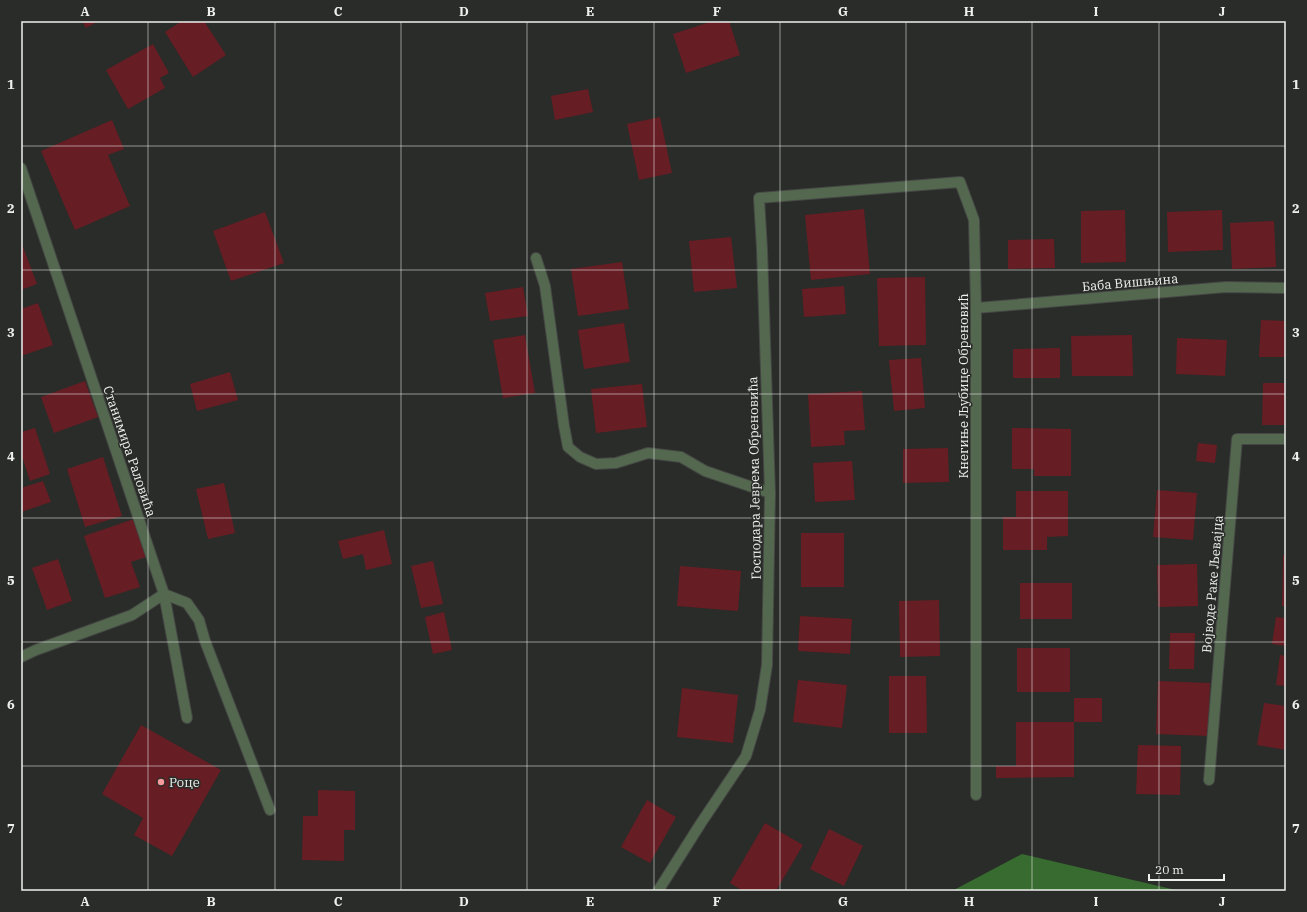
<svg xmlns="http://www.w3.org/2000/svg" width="1307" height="912" viewBox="0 0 1307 912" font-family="'IBM Plex Serif',serif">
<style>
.forest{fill:#386b30}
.building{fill:#671d24}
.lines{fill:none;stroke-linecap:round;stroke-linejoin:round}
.lane-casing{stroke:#454744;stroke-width:12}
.street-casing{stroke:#454744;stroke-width:12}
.lane{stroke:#53684f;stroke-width:10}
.street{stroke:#53684f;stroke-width:10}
.grid{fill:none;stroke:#eef0ee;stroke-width:1;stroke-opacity:0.55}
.poi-dot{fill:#f59b9c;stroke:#292c28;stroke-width:1.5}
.labels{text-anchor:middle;stroke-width:3;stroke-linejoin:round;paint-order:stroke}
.street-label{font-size:13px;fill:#eef0ee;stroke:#292c28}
.poi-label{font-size:13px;fill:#eef0ee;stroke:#292c28;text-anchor:start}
.neatline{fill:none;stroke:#eef0ee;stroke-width:1.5}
.grid-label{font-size:13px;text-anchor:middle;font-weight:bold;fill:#eef0ee}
</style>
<rect width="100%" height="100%" fill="#292c28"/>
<path class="forest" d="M 1022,854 L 1180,891 L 952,891 Z"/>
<path class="building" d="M 82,21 L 99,21 L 86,28 Z
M 182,21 L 204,21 L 226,55 L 193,77 L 165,32 Z
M 713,21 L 729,21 L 740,55 L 686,73 L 673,34 Z
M 153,44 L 169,73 L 160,78 L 165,88 L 128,109 L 106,70 Z
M 588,89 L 593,112 L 555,120 L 551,96 Z
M 660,117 L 672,173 L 639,180 L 627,124 Z
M 112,120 L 124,149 L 108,155 L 130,206 L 75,230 L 41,151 Z
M 864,209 L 870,274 L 811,280 L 805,215 Z
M 1125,210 L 1126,262 L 1081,263 L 1081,211 Z
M 1222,210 L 1223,250 L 1168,252 L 1167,212 Z
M 265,212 L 284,263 L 231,281 L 213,231 Z
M 1274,221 L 1276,267 L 1232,269 L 1230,223 Z
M 731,237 L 737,288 L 694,292 L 689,241 Z
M 1054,239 L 1055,268 L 1008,269 L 1008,240 Z
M 21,247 L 23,247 L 37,284 L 21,290 Z
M 622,262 L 629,309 L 578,316 L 571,269 Z
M 925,277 L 926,345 L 879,346 L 877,278 Z
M 844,286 L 846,314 L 804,317 L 802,289 Z
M 523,287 L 528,316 L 490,321 L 485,293 Z
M 38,303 L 53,345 L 21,356 L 21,309 Z
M 1261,320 L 1286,321 L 1286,357 L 1259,357 Z
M 624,323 L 630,362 L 584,369 L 578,330 Z
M 525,335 L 535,393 L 503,398 L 493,340 Z
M 1132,335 L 1133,376 L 1072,376 L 1071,336 Z
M 1177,338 L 1227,340 L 1225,376 L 1176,374 Z
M 1060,348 L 1060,378 L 1013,378 L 1013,349 Z
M 921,358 L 925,408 L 894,411 L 889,360 Z
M 230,372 L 238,400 L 197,411 L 190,384 Z
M 85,381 L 98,417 L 54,433 L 41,397 Z
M 1263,383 L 1286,383 L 1286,425 L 1262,425 Z
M 642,384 L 647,427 L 596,433 L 591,389 Z
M 862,391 L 865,430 L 844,431 L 845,445 L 811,447 L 808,394 Z
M 35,428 L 50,474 L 30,481 L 21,453 L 21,432 Z
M 1012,428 L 1071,429 L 1071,476 L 1034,476 L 1034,469 L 1012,469 Z
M 1198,443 L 1217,445 L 1215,463 L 1196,461 Z
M 948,448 L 949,482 L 903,483 L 903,449 Z
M 103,457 L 122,516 L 85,527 L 67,469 Z
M 852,461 L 855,500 L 815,502 L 813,463 Z
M 43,481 L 51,502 L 21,512 L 21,488 Z
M 224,483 L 235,533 L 208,539 L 196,489 Z
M 1157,490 L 1197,493 L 1193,540 L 1153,537 Z
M 1016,491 L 1068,491 L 1068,536 L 1047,537 L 1047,550 L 1003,550 L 1003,517 L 1016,517 Z
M 134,519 L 146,557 L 131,562 L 140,587 L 105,598 L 84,536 Z
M 384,530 L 392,564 L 366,570 L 363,554 L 343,559 L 338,541 Z
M 801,533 L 844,533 L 844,587 L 801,587 Z
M 1283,555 L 1286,555 L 1286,606 L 1282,606 Z
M 58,559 L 72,601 L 47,610 L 32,568 Z
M 433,561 L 443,604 L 421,608 L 411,566 Z
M 1197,564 L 1198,606 L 1158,607 L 1157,565 Z
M 680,566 L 741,571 L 738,611 L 677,606 Z
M 1020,583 L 1072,583 L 1072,619 L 1020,619 Z
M 939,600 L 940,656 L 900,657 L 899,601 Z
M 444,612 L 452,650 L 433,654 L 425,617 Z
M 800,616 L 852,619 L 850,654 L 798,651 Z
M 1276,617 L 1286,618 L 1286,646 L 1272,644 Z
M 1170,633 L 1195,633 L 1194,669 L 1169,669 Z
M 1017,648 L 1070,648 L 1070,692 L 1017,692 Z
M 1280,655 L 1286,656 L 1286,686 L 1276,685 Z
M 889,676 L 926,676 L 927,733 L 889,733 Z
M 798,680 L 847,685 L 842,728 L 793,722 Z
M 1158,681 L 1210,683 L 1208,736 L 1156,734 Z
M 682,688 L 738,695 L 733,743 L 677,737 Z
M 1074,698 L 1102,698 L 1102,722 L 1074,722 Z
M 1264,703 L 1286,706 L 1286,750 L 1257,745 Z
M 1016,722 L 1074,722 L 1074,777 L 996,778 L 996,766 L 1016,766 Z
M 141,725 L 221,770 L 172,856 L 134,835 L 143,818 L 102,794 Z
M 1138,745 L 1181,746 L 1180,795 L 1136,794 Z
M 318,790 L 355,791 L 355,830 L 344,830 L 344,861 L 302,860 L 303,816 L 318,816 Z
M 647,800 L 676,817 L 650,863 L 621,847 Z
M 765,823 L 803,845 L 776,891 L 743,891 L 730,883 Z
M 829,829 L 863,846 L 844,886 L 810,869 Z"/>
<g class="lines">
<g class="lane-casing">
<path id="lane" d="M 164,594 L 187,718"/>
</g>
<g class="street-casing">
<path id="street" d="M 21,168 L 164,594
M 536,258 L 545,286 L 564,426 L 568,447 L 580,457 L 596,464 L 616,463 L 648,453 L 681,457 L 705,471 L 770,493
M 976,308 L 1226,287 L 1286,288
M 164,594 L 187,603 L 199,620 L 205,641 L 270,810
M 21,657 L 36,650 L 132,615 L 164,594
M 1209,780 L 1237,439 L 1286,439
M 658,891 L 701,823 L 746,756 L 760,710 L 767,665 L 770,493 L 762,249 L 759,198 L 960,182 L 974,220 L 976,308 L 976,795"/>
</g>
<use href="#lane" class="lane"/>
<use href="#street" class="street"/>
</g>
<path class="grid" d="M 148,21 L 148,891M 275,21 L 275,891M 401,21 L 401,891M 527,21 L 527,891M 654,21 L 654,891M 780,21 L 780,891M 906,21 L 906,891M 1032,21 L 1032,891M 1159,21 L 1159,891M 21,146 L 1286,146M 21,270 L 1286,270M 21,394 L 1286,394M 21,518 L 1286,518M 21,642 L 1286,642M 21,766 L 1286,766"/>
<circle class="poi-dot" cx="161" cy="782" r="4"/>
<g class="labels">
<g class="street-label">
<text transform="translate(1130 282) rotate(-5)" y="5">Баба Вишњина</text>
<text transform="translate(963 386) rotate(-90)" y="5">Кнегиње Љубице Обреновић</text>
<text transform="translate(130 451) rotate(71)" y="5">Станимира Раловића</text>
<text transform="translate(754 478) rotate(-91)" y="5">Господара Јеврема Обреновића</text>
<text transform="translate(1212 584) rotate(-85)" y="5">Војводе Раке Љевајца</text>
</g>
<g class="poi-label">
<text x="169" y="787">Роце</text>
</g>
</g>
<rect width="1307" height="912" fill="none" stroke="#292c28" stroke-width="44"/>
<path d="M1149 874v6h75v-6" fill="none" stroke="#eef0ee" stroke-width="2"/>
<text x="1155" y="874" font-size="12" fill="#eef0ee" stroke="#292c28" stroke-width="3" paint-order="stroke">20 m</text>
<rect x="22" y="22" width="1263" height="868" class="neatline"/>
<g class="grid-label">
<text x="85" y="16">A</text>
<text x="211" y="16">B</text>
<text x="338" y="16">C</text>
<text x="464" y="16">D</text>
<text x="590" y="16">E</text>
<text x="717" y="16">F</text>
<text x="843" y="16">G</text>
<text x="969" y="16">H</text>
<text x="1096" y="16">I</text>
<text x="1222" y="16">J</text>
<text x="11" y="89">1</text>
<text x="1296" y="89">1</text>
<text x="11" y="213">2</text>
<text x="1296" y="213">2</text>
<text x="11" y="337">3</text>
<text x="1296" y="337">3</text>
<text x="11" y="461">4</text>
<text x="1296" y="461">4</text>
<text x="11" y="585">5</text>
<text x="1296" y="585">5</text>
<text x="11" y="709">6</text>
<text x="1296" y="709">6</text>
<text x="11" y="833">7</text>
<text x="1296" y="833">7</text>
<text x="85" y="906">A</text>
<text x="211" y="906">B</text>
<text x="338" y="906">C</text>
<text x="464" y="906">D</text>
<text x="590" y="906">E</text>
<text x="717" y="906">F</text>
<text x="843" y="906">G</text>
<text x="969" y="906">H</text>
<text x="1096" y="906">I</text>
<text x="1222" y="906">J</text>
</g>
</svg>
